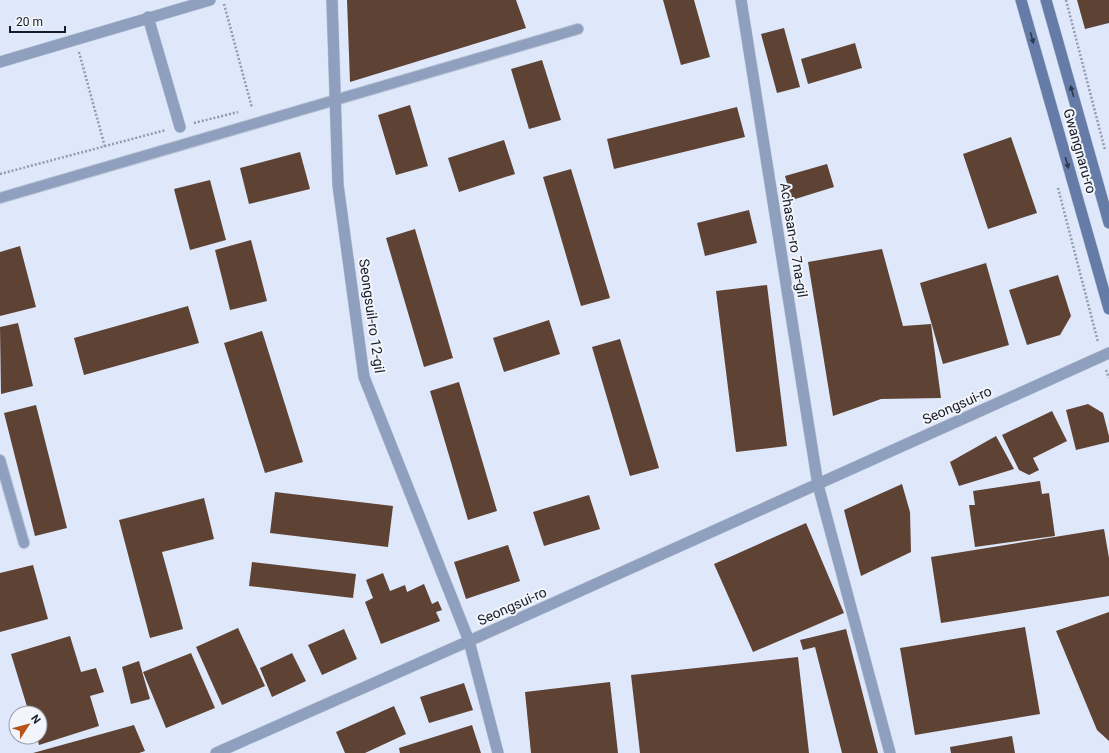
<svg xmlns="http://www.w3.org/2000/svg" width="1109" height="753" viewBox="0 0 1109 753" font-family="Roboto,sans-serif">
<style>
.building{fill:#5e4234}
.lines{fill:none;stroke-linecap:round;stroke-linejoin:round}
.service-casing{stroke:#bac3d4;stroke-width:12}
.minor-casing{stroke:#bac3d4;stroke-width:12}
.tertiary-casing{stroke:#bac3d4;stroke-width:12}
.secondary-casing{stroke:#bac3d4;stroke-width:12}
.path{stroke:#939bab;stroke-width:2.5;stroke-dasharray:2 2;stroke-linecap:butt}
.service{stroke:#8f9fbe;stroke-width:10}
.minor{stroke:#8f9fbe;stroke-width:11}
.tertiary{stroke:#8f9fbe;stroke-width:11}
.secondary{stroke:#657ba8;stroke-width:11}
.oneway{fill:#2e384e}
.labels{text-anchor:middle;stroke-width:4;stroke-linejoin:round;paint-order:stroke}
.street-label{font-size:14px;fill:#171c27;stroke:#f2f5fb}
</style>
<rect width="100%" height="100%" fill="#dee8fa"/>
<path class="building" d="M 347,0 L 516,0 L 526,28 L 350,82 Z
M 663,0 L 694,0 L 710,57 L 681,65 Z
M 1077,0 L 1109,0 L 1109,23 L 1085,29 Z
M 784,28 L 800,87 L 777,93 L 761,34 Z
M 855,43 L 862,68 L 808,84 L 801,59 Z
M 542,60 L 561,120 L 529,129 L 511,69 Z
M 410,105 L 428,166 L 396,175 L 378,115 Z
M 737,107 L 745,137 L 614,169 L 607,139 Z
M 1011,137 L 1037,213 L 988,229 L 963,154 Z
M 504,140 L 515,174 L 459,192 L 448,158 Z
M 300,152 L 310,189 L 249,204 L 240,168 Z
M 827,164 L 834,187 L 792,200 L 785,176 Z
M 571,169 L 610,298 L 581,306 L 543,177 Z
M 210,180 L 226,240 L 190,250 L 174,189 Z
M 749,210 L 757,243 L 705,256 L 697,223 Z
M 415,229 L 453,358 L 424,367 L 386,238 Z
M 251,240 L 267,301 L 230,310 L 215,250 Z
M 20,246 L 36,307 L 0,316 L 0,252 Z
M 882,249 L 903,326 L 931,324 L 941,398 L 881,399 L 833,416 L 808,262 Z
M 986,263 L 1009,345 L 943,364 L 920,283 Z
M 1058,275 L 1071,316 L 1060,335 L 1027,345 L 1009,290 Z
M 767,285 L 787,446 L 736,452 L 716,291 Z
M 188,306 L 199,343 L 84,375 L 74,338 Z
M 549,320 L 560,354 L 504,372 L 493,338 Z
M 18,323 L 33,386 L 1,394 L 0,327 Z
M 262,331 L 303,462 L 265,473 L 224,343 Z
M 620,339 L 659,468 L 630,476 L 592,347 Z
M 459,382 L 497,511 L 468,520 L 430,391 Z
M 1088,404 L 1103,413 L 1109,436 L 1109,442 L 1076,450 L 1066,410 Z
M 36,405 L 67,528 L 35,536 L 4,413 Z
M 1052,411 L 1067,441 L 1033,458 L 1039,470 L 1029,475 L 1019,470 L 1002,435 Z
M 996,436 L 1014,469 L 959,486 L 950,462 Z
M 1040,481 L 1042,494 L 1049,493 L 1055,536 L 975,547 L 969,505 L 975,505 L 973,491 Z
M 902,484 L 910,512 L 911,552 L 861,576 L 844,510 Z
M 275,492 L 393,506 L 388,547 L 270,533 Z
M 589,495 L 600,529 L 544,546 L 533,512 Z
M 204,498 L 214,539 L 162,552 L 183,629 L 150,638 L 119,520 Z
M 806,523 L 844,613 L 753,652 L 714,564 Z
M 1104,529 L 1109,558 L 1109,596 L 941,623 L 931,557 Z
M 508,545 L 520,581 L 466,599 L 454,562 Z
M 252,562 L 356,574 L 353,598 L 249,586 Z
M 33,565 L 48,619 L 0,632 L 0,573 Z
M 383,573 L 390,591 L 405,585 L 407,592 L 424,584 L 432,604 L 438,601 L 442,610 L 436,612 L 440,621 L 381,644 L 365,602 L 373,598 L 366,580 Z
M 1109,612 L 1109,741 L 1097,730 L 1056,631 Z
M 1025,627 L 1040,714 L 915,735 L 900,648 Z
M 238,628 L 265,686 L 222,705 L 196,647 Z
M 344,629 L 357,659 L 322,675 L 308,645 Z
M 846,629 L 878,753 L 842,753 L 815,647 L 803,650 L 800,640 Z
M 70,636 L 81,672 L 96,668 L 104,692 L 90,696 L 99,726 L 39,745 L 37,737 L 40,737 L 40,713 L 29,713 L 11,654 Z
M 191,653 L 215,708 L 166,728 L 143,672 Z
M 292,653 L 306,681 L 272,697 L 260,668 Z
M 798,657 L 809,753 L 640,753 L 631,675 Z
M 139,661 L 150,699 L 131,704 L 122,667 Z
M 610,682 L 618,753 L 531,753 L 525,692 Z
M 464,683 L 473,710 L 429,723 L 420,697 Z
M 394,706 L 406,734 L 365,753 L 345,753 L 336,732 Z
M 134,725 L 145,751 L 139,753 L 33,753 Z
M 472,725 L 481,753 L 400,753 L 399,748 Z
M 1012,736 L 1015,753 L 951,753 L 950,747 Z"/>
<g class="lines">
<g class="service-casing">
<path id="service" d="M 0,198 L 578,29
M 0,460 L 24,543"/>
</g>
<g class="minor-casing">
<path id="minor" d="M 332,0 L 338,185 L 364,377 L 469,641 L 498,753
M 741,0 L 818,485 L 890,753
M 148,17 L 180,127"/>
</g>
<g class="tertiary-casing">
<path id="tertiary" d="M 0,62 L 210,0
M 216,753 L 469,641 L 1109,353"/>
</g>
<g class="secondary-casing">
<path id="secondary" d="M 1021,0 L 1109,309
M 1046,0 L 1109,223"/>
</g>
<path class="path" d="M 1066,0 L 1105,150
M 224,4 L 252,108
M 79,52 L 105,147
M 194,123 L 238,112
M 0,174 L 166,130
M 1058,188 L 1098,342
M 1106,370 L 1109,378"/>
<use href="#service" class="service"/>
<use href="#minor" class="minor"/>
<use href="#tertiary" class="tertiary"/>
<use href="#secondary" class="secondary"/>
</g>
<defs><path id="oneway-solid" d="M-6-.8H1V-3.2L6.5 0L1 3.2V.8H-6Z"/></defs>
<g class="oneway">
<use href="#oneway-solid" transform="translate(1032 38) rotate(74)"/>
<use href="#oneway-solid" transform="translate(1072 91) rotate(-106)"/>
<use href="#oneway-solid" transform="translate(1067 163) rotate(74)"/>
</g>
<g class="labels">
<g class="street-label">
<text transform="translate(1080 151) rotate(74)" y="5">Gwangnaru-ro</text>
<text transform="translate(794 240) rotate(81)" y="5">Achasan-ro 7na-gil</text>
<text transform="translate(372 316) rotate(82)" y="5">Seongsuil-ro 12-gil</text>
<text transform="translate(957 405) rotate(-24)" y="5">Seongsui-ro</text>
<text transform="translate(512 606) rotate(-24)" y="5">Seongsui-ro</text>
</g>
</g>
<g transform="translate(28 725) rotate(54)"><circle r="19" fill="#f2f5fb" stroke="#9a9ea6"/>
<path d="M0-3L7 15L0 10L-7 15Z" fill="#b65418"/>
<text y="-6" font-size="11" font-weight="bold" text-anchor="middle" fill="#171c27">N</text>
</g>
<path d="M10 26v6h55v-6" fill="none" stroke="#171c27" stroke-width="2"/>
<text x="16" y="26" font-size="12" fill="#171c27" stroke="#f2f5fb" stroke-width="3" paint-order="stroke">20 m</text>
</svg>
